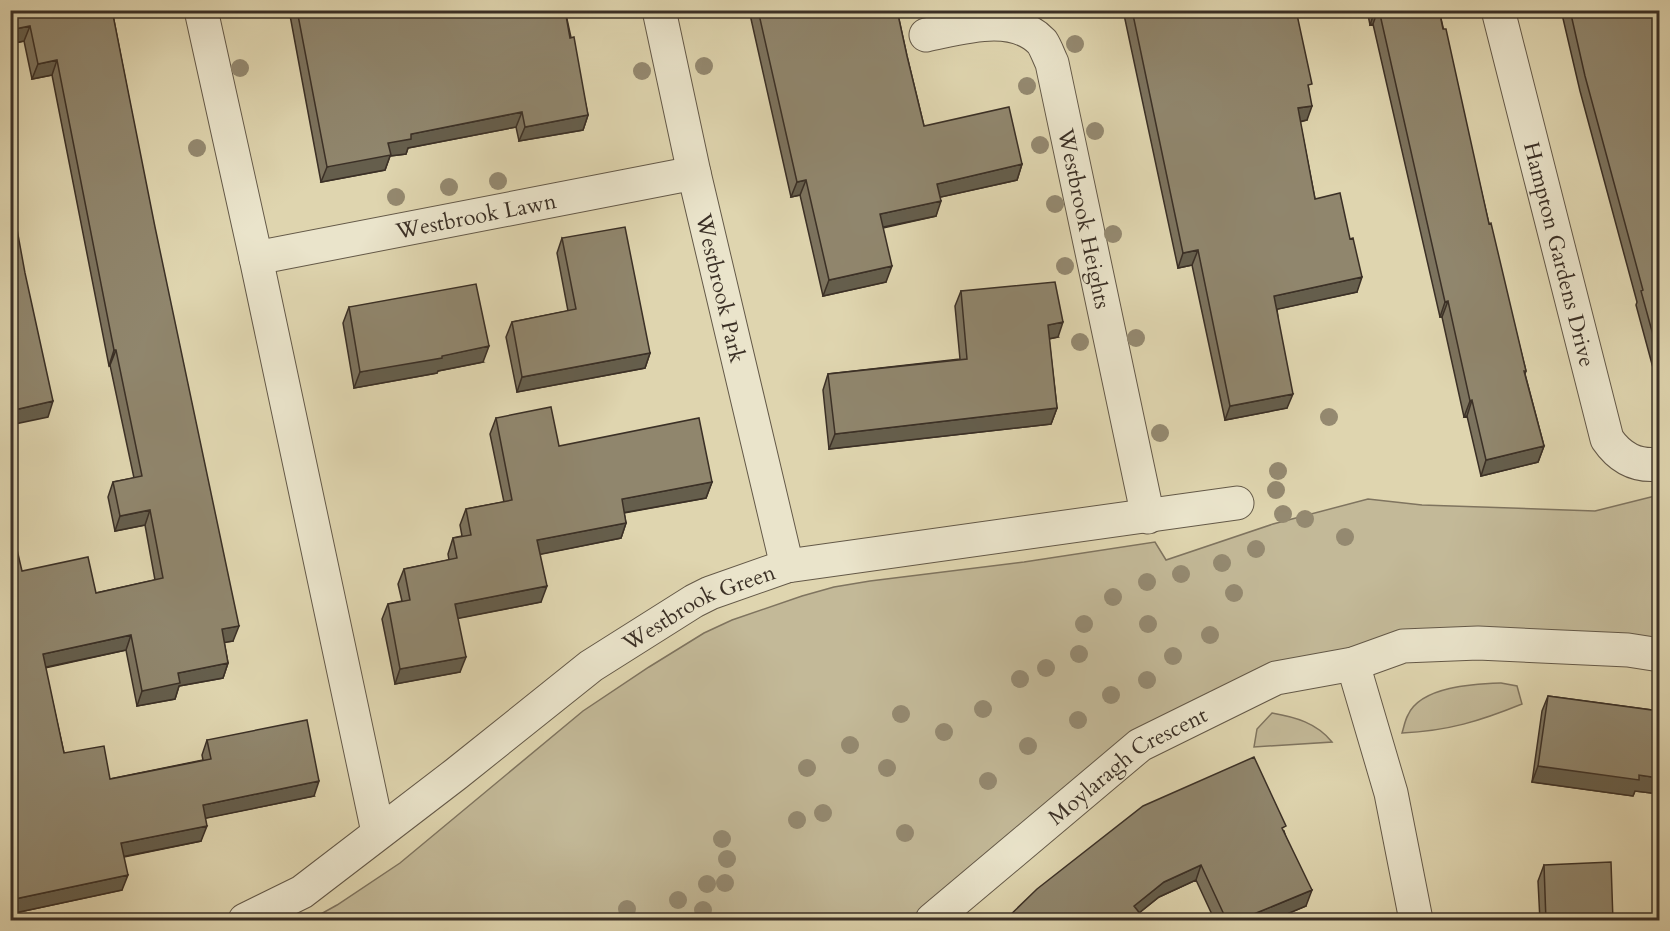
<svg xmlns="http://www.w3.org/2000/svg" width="1670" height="931" viewBox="0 0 1670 931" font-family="Cardo,serif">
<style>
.green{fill:#c3b998;stroke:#7f745f;stroke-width:1.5}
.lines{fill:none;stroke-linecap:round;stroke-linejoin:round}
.minor-casing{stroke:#645948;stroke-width:35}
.minor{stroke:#eae4cb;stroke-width:33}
.tree{fill:#948970}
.wall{fill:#7c735e;stroke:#3b3026;stroke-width:1.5}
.shaded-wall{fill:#655e4c;stroke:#3b3026;stroke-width:1.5}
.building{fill:#90866d;stroke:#3b3026;stroke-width:1.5}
.labels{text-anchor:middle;stroke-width:4.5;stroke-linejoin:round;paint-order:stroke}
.street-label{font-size:22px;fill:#3b3026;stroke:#eae4cb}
</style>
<rect width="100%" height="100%" fill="#dfd5af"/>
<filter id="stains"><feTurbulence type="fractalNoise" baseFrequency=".00333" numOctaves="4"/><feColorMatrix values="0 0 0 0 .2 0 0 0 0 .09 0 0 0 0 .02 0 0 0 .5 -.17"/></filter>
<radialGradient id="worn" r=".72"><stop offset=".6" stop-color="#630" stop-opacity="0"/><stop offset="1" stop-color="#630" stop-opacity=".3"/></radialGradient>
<path class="green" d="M 1659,495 L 1659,655 L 1403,646 L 1140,745 L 932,920 L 310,920 L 337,905 L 400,863 L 583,711 L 649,667 L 704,633 L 732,620 L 802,596 L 834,587 L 870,581 L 1024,562 L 1155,542 L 1166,560 L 1273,524 L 1368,499 L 1422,505 L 1595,511 Z
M 1501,683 L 1517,686 L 1522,704 C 1480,721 1448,731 1402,733 C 1404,727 1405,720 1408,715 C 1421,686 1475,684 1501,683 Z
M 1272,713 C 1295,717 1317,723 1332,742 L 1254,747 L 1257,729 Z"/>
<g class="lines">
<g class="minor-casing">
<g id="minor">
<path d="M 201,10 L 256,258 L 378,832"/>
<path id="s1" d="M 659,10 L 694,173 L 787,566"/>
<path id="s2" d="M 1498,10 L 1607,439 C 1620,458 1637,467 1660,464"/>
<path id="s3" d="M 926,35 C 961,28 1013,11 1042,42 C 1046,48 1049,57 1052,63 L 1148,517"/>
<path id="s4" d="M 256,258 L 694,173"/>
<path d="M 1353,664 L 1391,793 L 1416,920"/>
<path id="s5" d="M 245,920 L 302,892 L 456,774 L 591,666 L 694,601 L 710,593 L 787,566 L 1237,503"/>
<path id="s6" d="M 932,920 L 1140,745 L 1276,678 L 1353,664 L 1403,646 L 1478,643 L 1628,650 L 1660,655"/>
</g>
</g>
<use href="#minor" class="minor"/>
</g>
<g class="tree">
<circle cx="1075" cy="44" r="9"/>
<circle cx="704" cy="66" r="9"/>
<circle cx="240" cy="68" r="9"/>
<circle cx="642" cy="71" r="9"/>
<circle cx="1027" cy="86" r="9"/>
<circle cx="1095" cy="131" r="9"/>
<circle cx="1040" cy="145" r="9"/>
<circle cx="197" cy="148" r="9"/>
<circle cx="498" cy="181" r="9"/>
<circle cx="449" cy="187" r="9"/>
<circle cx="396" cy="197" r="9"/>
<circle cx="1055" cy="204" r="9"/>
<circle cx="1113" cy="234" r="9"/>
<circle cx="1065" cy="266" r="9"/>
<circle cx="1136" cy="338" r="9"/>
<circle cx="1080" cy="342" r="9"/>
<circle cx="1329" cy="417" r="9"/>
<circle cx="1160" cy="433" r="9"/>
<circle cx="1278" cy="471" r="9"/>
<circle cx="1276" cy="490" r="9"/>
<circle cx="1283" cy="514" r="9"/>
<circle cx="1305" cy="519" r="9"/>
<circle cx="1345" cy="537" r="9"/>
<circle cx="1256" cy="549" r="9"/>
<circle cx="1222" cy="563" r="9"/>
<circle cx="1181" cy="574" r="9"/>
<circle cx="1147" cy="582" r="9"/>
<circle cx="1234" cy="593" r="9"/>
<circle cx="1113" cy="597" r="9"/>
<circle cx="1084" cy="624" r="9"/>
<circle cx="1148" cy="624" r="9"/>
<circle cx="1210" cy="635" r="9"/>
<circle cx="1079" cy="654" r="9"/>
<circle cx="1173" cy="656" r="9"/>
<circle cx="1046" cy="668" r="9"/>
<circle cx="1020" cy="679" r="9"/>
<circle cx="1147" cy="680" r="9"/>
<circle cx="1111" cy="695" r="9"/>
<circle cx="983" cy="709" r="9"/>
<circle cx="901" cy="714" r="9"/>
<circle cx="1078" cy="720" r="9"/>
<circle cx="944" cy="732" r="9"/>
<circle cx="850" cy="745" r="9"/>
<circle cx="1028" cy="746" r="9"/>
<circle cx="807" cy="768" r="9"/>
<circle cx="887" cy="768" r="9"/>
<circle cx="988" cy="781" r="9"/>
<circle cx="823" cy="813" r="9"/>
<circle cx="797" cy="820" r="9"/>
<circle cx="905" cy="833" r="9"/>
<circle cx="722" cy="839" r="9"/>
<circle cx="727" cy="859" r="9"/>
<circle cx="725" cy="883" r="9"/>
<circle cx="707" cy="884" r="9"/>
<circle cx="678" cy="900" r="9"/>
<circle cx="627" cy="909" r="9"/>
<circle cx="703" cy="910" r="9"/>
</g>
<path class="wall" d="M 10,10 L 112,10 L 233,641 L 224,642 L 228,663 L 223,678 L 179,686 L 175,699 L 137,706 L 126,650 L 45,668 L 64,753 L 110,779 L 203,760 L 202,755 L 207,740 L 314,796 L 205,818 L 201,841 L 124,857 L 122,890 L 10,914 L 22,571 L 96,593 L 155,580 L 145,525 L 115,531 L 108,497 L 113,482 L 134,478 L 110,365 L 109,366 L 52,75 L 32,79 L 24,41 L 10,44 Z
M 289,10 L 565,10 L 588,115 L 583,130 L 519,141 L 516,127 L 408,148 L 406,154 L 390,156 L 385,170 L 321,182 Z
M 749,10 L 897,10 L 907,56 L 924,126 L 1022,164 L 1017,180 L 940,197 L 936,216 L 883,228 L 886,282 L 823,296 L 800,195 L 791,197 Z
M 1123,10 L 1296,10 L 1309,91 L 1307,120 L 1300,122 L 1315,199 L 1357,292 L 1277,309 L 1287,408 L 1225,420 L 1192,265 L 1178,268 Z
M 1367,10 L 1439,10 L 1489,224 L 1526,371 L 1525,374 L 1544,446 L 1538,462 L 1481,476 L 1467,416 L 1464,417 L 1442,317 L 1440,317 L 1373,24 L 1370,25 Z
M 1561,10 L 1659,10 L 1659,390 L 1636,305 L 1637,302 L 1580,91 Z
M 562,238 L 650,353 L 645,368 L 517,392 L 506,337 L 512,322 L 568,311 L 557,253 Z
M 961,291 L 1058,337 L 1049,339 L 1057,408 L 1051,424 L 829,449 L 823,390 L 828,374 L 960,359 L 955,306 Z
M 349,307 L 483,362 L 438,371 L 437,373 L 354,388 L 343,323 Z
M 496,418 L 559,446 L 712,482 L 706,498 L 624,513 L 626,523 L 621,538 L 540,554 L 541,602 L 458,618 L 460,672 L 395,684 L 382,619 L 388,604 L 402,601 L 398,584 L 404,569 L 449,560 L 448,554 L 453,538 L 462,536 L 460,525 L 466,509 L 504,502 L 490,434 Z
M 1548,696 L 1659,711 L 1659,794 L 1635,791 L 1633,796 L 1532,782 L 1542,711 Z
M 1284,831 L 1306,906 L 1270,921 L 1215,921 L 1196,880 L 1159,897 L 1140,912 L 1004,921 Z
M 1544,865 L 1613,921 L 1540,921 L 1538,881 Z"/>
<path class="shaded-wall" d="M 1375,10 L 1378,10 L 1373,24 L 1370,25 Z
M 30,26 L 24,41 L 10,44 L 10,30 Z
M 57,60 L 52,75 L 32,79 L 38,64 Z
M 1312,106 L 1307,120 L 1292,123 L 1298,108 Z
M 522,112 L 516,127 L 408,148 L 406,154 L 390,156 L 385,170 L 321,182 L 327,167 L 411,134 Z
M 588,115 L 583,130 L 519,141 L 525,127 Z
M 1022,164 L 1017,180 L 932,199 L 937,184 Z
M 806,180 L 800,195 L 791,197 L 797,182 Z
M 941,201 L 936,216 L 874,229 L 880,214 Z
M 1198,250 L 1192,265 L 1178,268 L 1183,253 Z
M 892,266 L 886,282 L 823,296 L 829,280 Z
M 1362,277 L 1357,292 L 1269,311 L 1274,296 Z
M 1448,301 L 1442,317 L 1440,317 L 1445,302 Z
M 1063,322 L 1058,337 L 1042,340 L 1048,325 Z
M 489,346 L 483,362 L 438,371 L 437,373 L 354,388 L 360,372 Z
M 114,350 L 116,350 L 110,365 L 109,366 Z
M 650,353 L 645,368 L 517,392 L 522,377 Z
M 1293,394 L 1287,408 L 1225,420 L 1230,406 Z
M 1472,400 L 1467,416 L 1464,417 L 1470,401 Z
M 53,401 L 48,417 L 10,425 L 10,411 Z
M 1057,408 L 1051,424 L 829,449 L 835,434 Z
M 1544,446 L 1538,462 L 1481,476 L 1486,460 Z
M 712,482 L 706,498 L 616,514 L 622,499 Z
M 150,510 L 145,525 L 115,531 L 120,516 Z
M 626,523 L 621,538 L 532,556 L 537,540 Z
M 547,586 L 541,602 L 450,620 L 455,604 Z
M 239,626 L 233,641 L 216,644 L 222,629 Z
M 131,635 L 126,650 L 37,669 L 43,654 Z
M 466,657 L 460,672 L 395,684 L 400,669 Z
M 228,663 L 223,678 L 179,686 L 175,699 L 137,706 L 142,691 L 178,673 Z
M 1538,766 L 1639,775 L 1659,778 L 1659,794 L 1635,791 L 1633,796 L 1532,782 Z
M 319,781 L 314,796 L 197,820 L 203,805 Z
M 207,826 L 201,841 L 116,858 L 121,843 Z
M 1201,865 L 1196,880 L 1159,897 L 1129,921 L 1134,906 L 1164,882 Z
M 128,875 L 122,890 L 10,914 L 10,900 Z
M 1312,890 L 1306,906 L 1270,921 L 1244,921 L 1249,916 Z"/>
<path class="building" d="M 10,10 L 112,10 L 155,227 L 239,626 L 222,629 L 228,663 L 178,673 L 180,683 L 142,691 L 131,635 L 43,654 L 64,753 L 104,746 L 110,779 L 211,759 L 207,740 L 307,720 L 319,781 L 203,805 L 207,826 L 121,843 L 128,875 L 10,900 L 10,520 L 22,571 L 88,557 L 96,593 L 163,578 L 150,510 L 120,516 L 113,482 L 142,476 L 116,350 L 114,350 L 57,60 L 38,64 L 30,26 L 10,30 Z
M 297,10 L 565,10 L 570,38 L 574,37 L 588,115 L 525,127 L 522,112 L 411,134 L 411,139 L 388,143 L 391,155 L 327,167 Z
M 758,10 L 897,10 L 907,56 L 924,126 L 1009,107 L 1022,164 L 937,184 L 941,201 L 880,214 L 892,266 L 829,280 L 806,180 L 797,182 Z
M 1132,10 L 1296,10 L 1312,84 L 1308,85 L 1312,106 L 1298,108 L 1315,199 L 1340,193 L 1350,239 L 1353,238 L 1362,277 L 1274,296 L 1293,394 L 1230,406 L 1198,250 L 1183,253 Z
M 1379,10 L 1439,10 L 1443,29 L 1446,29 L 1489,224 L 1491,223 L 1526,371 L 1524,371 L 1544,446 L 1486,460 L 1472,400 L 1470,401 L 1448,301 L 1445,302 Z
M 1570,10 L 1659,10 L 1659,357 L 1641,291 L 1643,290 L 1585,76 Z
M 10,191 L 25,273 L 53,401 L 10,411 Z
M 625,227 L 650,353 L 522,377 L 512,322 L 576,309 L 562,238 Z
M 1055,282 L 1063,322 L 1048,325 L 1057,408 L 835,434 L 828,374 L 967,359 L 961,291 Z
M 476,284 L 489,346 L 442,356 L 442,358 L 360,372 L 349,307 Z
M 551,407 L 559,446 L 699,418 L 712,482 L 622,499 L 626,523 L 537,540 L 547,586 L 455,604 L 466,657 L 400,669 L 388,604 L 410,600 L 404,569 L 457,558 L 453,538 L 471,535 L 466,509 L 512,500 L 496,418 Z
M 1548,696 L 1659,711 L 1659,778 L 1639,775 L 1639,780 L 1538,766 Z
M 1254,757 L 1286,826 L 1282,828 L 1312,890 L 1249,916 L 1244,921 L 1227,921 L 1201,865 L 1164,882 L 1134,906 L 1146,921 L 1004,921 L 1037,889 L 1143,806 Z
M 1611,862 L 1613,921 L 1546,921 L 1544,865 Z"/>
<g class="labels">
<g class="street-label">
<text dy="8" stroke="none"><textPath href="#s4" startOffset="224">Westbrook Lawn</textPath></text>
<text dy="8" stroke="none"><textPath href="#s3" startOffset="304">Westbrook Heights</textPath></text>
<text dy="8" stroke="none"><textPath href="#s2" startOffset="252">Hampton Gardens Drive</textPath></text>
<text dy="8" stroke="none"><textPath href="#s1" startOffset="285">Westbrook Park</textPath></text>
<text dy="8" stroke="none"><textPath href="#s5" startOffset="554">Westbrook Green</textPath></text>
<text dy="8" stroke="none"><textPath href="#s6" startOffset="250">Moylaragh Crescent</textPath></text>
</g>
</g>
<rect width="1670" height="931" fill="none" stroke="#dfd5af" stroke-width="36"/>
<rect x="12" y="12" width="1646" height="907" fill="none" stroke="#3b3026" stroke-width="3"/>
<rect x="18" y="18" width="1634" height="895" fill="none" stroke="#3b3026" stroke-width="1.5"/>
<rect width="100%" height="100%" filter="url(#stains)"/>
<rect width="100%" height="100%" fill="url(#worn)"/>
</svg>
